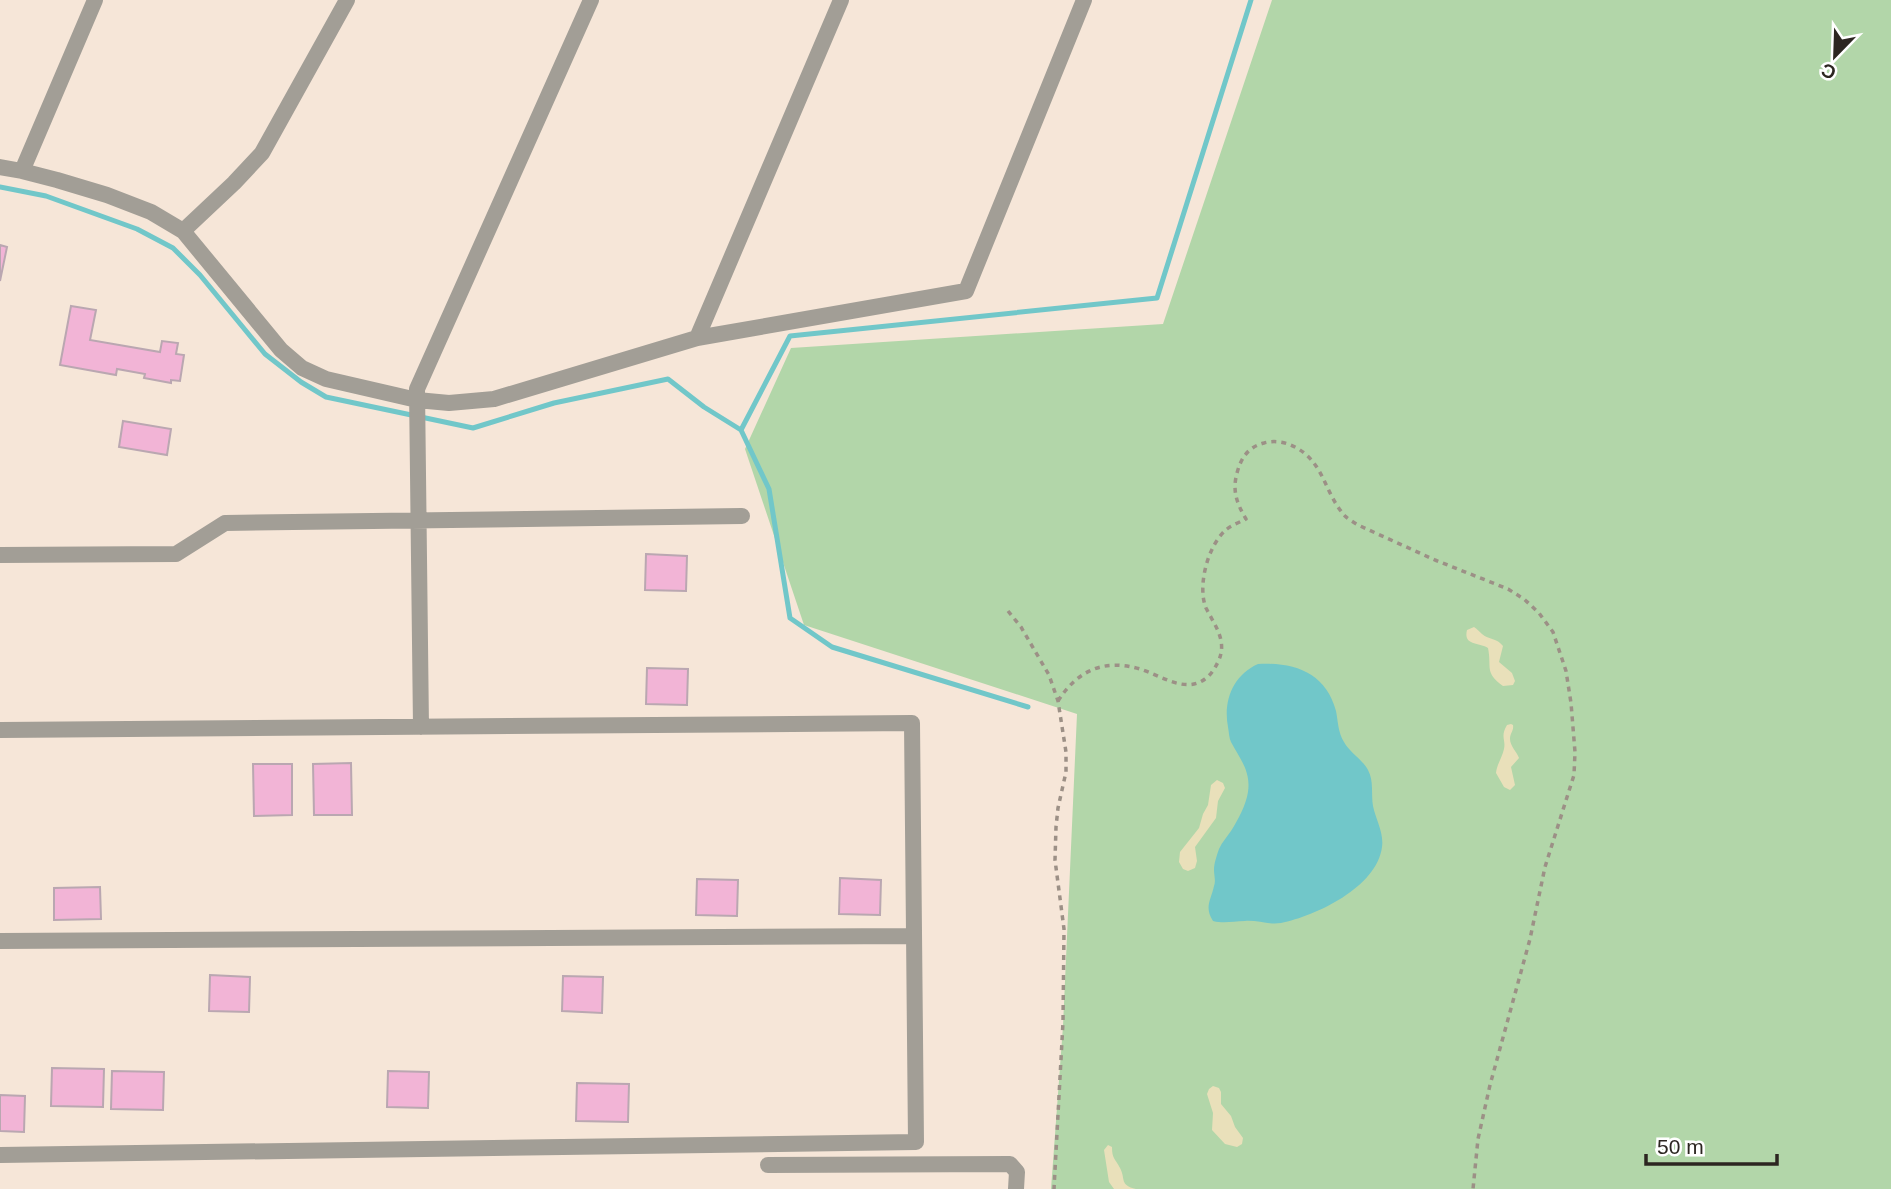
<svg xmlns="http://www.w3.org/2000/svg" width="1891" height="1189" viewBox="0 0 1891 1189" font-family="Arial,sans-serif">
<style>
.green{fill:#b2d6a9}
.sand{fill:#e9e0ba}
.water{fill:#71c7c9}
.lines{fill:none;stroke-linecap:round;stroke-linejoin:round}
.stream{stroke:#71c7c9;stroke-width:5}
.building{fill:#f2b4d6;stroke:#baa7b1;stroke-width:2}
.path{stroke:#9c9086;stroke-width:3.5;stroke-dasharray:5 5;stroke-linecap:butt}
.street{stroke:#a29e96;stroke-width:16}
</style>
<rect width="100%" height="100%" fill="#f6e6d8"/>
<path class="green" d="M 1272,0 L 1891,0 L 1891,1189 L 1051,1189 L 1063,1026 L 1077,714 L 804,625 L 745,449 L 791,348 L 1163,324 Z"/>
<path class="sand" d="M 1474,627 C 1477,629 1479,631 1482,634 C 1489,640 1497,638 1503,646 L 1499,662 L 1512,673 L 1515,681 L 1513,685 L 1503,686 C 1484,672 1492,668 1488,648 C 1479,642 1463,646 1467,630 Z
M 1511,724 L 1513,725 C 1514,731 1510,733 1510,739 C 1510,746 1517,752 1519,758 L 1511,767 L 1515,785 L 1510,790 L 1504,787 L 1496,773 C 1497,764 1502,758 1504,749 C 1506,739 1500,737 1507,725 Z
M 1217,780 L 1223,783 L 1225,788 L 1218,801 L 1216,818 L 1195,847 L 1197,861 L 1195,868 L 1188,871 L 1183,869 L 1179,862 L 1180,852 L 1199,828 L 1203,814 L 1208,805 L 1211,785 Z
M 1213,1086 L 1219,1088 L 1221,1092 L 1221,1104 L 1231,1116 L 1235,1127 L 1243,1138 L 1242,1144 L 1237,1147 L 1225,1144 L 1212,1130 L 1213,1113 L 1207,1094 L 1209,1089 Z
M 1108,1145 L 1112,1147 C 1112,1159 1115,1158 1120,1168 C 1126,1179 1119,1185 1136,1189 L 1114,1189 L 1109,1182 L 1104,1150 Z"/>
<path class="water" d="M 1258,664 C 1295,662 1326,673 1336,711 C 1338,721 1338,733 1344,742 C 1350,753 1362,759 1368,770 C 1374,781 1371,794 1373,806 C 1376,820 1384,833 1382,847 C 1377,887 1316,916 1281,923 C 1268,925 1257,920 1245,921 C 1233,921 1225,924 1213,921 C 1204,907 1211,900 1214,886 C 1216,881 1214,875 1214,870 C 1214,863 1217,855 1219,849 C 1222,842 1227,837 1231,831 C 1238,820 1246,805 1248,792 C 1251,771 1240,759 1231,742 C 1229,738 1229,732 1228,727 C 1223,701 1233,675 1258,664 Z"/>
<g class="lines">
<path class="stream" d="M 0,187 L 46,196 L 137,229 L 173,248 L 200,275 L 265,354 L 301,382 L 326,397 L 473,428 L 554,403 L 668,379 L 704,407 L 741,430 L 769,489 L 790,618 L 832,647 L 1028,707
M 741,430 L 790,336 L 1157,298 L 1251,0"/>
</g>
<path class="building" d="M 0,245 L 7,247 L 0,281 Z
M 71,306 L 96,310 L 90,340 L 160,352 L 162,341 L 178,343 L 176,354 L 184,355 L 180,381 L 171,380 L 171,383 L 144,378 L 145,374 L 117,369 L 116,375 L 60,365 Z
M 123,421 L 171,429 L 167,455 L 119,447 Z
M 646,554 L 687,556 L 686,591 L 645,590 Z
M 647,668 L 688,669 L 687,705 L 646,704 Z
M 351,763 L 352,815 L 314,815 L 313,764 Z
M 253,764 L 292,764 L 292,815 L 254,816 Z
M 840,878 L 881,880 L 880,915 L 839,914 Z
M 697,879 L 738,880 L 737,916 L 696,915 Z
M 100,887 L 101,919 L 54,920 L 54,888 Z
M 210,975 L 250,977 L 249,1012 L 209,1011 Z
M 563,976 L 603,977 L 602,1013 L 562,1011 Z
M 52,1068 L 104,1069 L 103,1107 L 51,1106 Z
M 112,1071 L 164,1072 L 163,1110 L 111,1109 Z
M 388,1071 L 429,1072 L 428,1108 L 387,1107 Z
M 577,1083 L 629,1084 L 628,1122 L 576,1121 Z
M 0,1095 L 25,1096 L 24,1132 L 0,1131 Z"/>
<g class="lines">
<path class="path" d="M 1008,611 L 1021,627 L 1049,675 L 1058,701 L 1066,752 L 1066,772 L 1058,808 L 1056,827 L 1055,860 L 1064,929 L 1063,1022 L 1054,1189
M 1058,701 C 1077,671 1104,658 1140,669 C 1160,675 1185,694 1205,679 C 1211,675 1215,668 1218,662 C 1228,641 1215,626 1206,608 C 1197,586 1208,544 1227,529 C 1232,525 1240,522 1246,519 C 1237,504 1232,491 1237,473 C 1241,458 1248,447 1264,443 C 1274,440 1286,442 1295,447 C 1325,463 1324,493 1345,516 C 1348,519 1353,522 1358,525 L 1435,560 L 1508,589 L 1524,599 L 1539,613 L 1553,632 L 1566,671 L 1571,703 L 1575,752 L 1574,775 L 1545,867 L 1530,939 L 1490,1085 L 1478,1139 L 1473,1189"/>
<path class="street" d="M 0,167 L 22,171 L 57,180 L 107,195 L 151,212 L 183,231 L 281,350 L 302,368 L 326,379 L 417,400 L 449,403 L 494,399 L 697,338 L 966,291 L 1084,0
M 22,171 L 95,0
M 183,231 L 234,183 L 262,153 L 347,0
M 697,338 L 841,0
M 0,555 L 176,554 L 225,523 L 742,516
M 421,727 L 417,389 L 591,0
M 0,730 L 912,723 L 916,1142 L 0,1155
M 0,941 L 914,936
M 768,1165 L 1010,1164 L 1017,1172 L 1016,1189"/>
</g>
<g transform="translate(1835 56) rotate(203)" stroke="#ffffff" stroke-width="5" paint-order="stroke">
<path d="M0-5L12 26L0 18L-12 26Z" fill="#2c2621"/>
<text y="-10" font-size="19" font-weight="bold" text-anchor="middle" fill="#2c2621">С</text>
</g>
<path d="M1646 1154v10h131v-10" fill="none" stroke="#2c2621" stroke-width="3.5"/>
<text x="1657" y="1154" font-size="21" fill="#2c2621" stroke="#ffffff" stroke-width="5" paint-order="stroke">50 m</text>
</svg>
